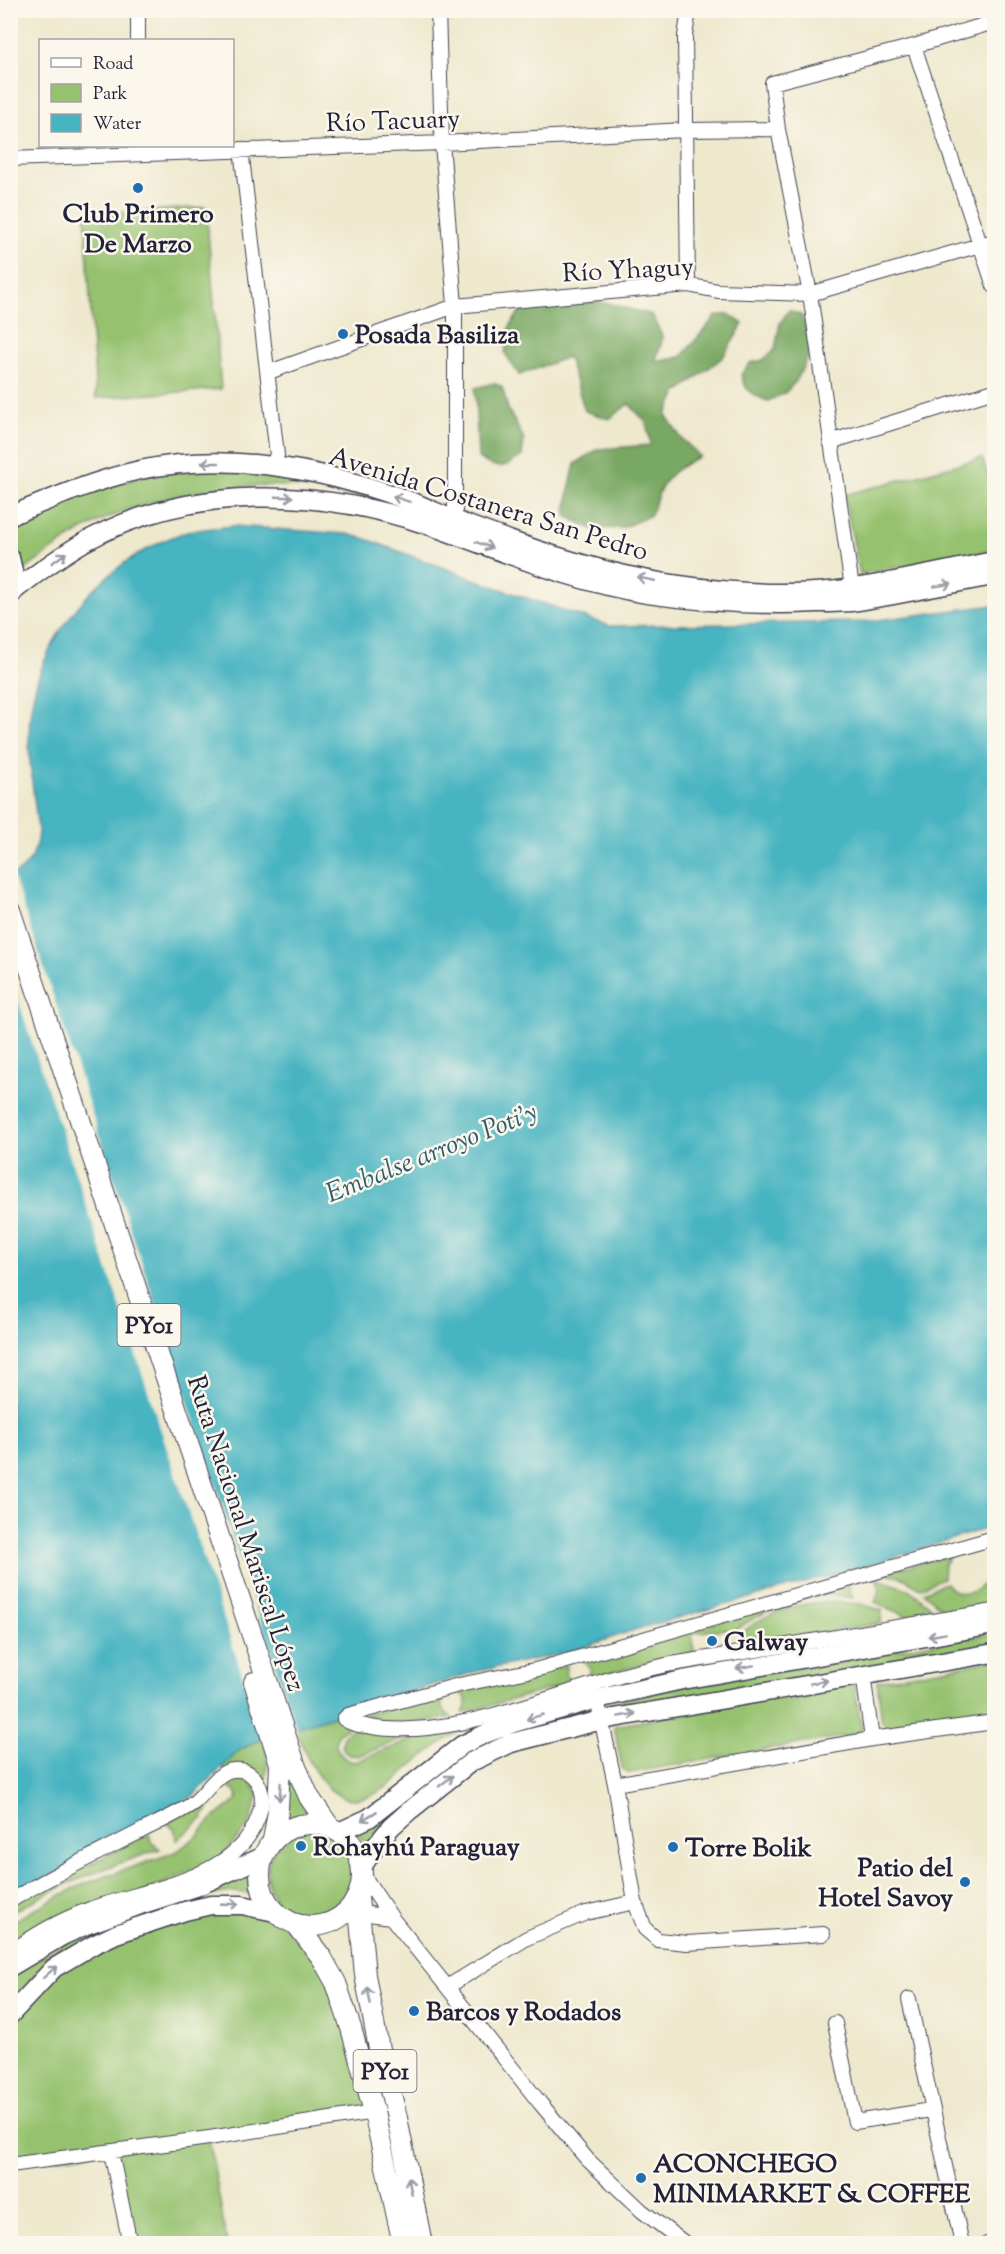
<svg xmlns="http://www.w3.org/2000/svg" width="1005" height="2254" viewBox="0 0 1005 2254" font-family="'Sorts Mill Goudy',serif">
<style>
.green{fill:#96c270;stroke:#5c7256;stroke-width:1.5}
.forest{fill:#78a862;stroke:#4d654e;stroke-width:1.5}
.water{fill:#46b4c1;stroke:#346b7e;stroke-width:1.5}
.pier{fill:#eee8cd}
.lines{fill:none;stroke-linecap:round;stroke-linejoin:round}
.minor-casing{stroke:#414051;stroke-width:16}
.major-casing{stroke:#414051;stroke-width:21}
.highway-casing{stroke:#414051;stroke-width:22}
.minor{stroke:#fff;stroke-width:14}
.major{stroke:#fff;stroke-width:18}
.highway{stroke:#fff;stroke-width:20}
.oneway{stroke:#9c9ca7}
.poi-dot{fill:#1f6fb2;stroke:#fbf7ec;stroke-width:2}
.labels{text-anchor:middle;stroke-width:5;stroke-linejoin:round;paint-order:stroke}
.shield{fill:#fbf7ec;stroke:#636270;stroke-width:1.5}
.shield-label{font-size:24px;font-weight:bold;fill:#22223b}
.street-label{font-size:26px;fill:#22223b;stroke:#fbf7ec}
.poi-label{font-size:26px;font-weight:bold;fill:#22223b;stroke:#fbf7ec;text-anchor:start}
.water-label{font-size:27px;font-style:italic;fill:#305c71;stroke:#fbf7ec}
</style>
<rect width="100%" height="100%" fill="#fbf7ec"/>
<filter id="ink" filterUnits="userSpaceOnUse"><feTurbulence type="fractalNoise" baseFrequency=".0167" numOctaves="2"/><feDisplacementMap in="SourceGraphic" scale="12" xChannelSelector="R" yChannelSelector="G"/><feConvolveMatrix kernelMatrix="1 2 1 2 8 2 1 2 1" color-interpolation-filters="sRGB"/></filter>
<filter id="wash" filterUnits="userSpaceOnUse"><feTurbulence type="fractalNoise" baseFrequency=".008" numOctaves="4" result="noise"/><feDisplacementMap in="SourceGraphic" scale="24" xChannelSelector="R" yChannelSelector="G"/><feGaussianBlur stdDeviation="1.35" result="paint"/><feColorMatrix in="noise" values="0 0 0 0 0 0 0 0 0 0 0 0 0 0 0 0 0 1.4 0 .05"/><feComposite in="paint" operator="in"/></filter>
<g filter="url(#wash)">
<rect width="100%" height="100%" fill="#eee8cd"/>
<path class="green" d="M 206,207 L 221,389 L 96,398 L 85,215 Z
M 982,458 L 994,493 L 994,550 L 860,574 L 844,495 Z
M 219,468 L 277,474 L 364,493 L 363,498 C 339,494 314,488 290,486 C 229,483 164,494 107,518 C 76,531 49,552 22,572 L 11,538 L 10,524 L 73,497 L 152,474 Z
M 950,1556 L 944,1564 L 943,1578 L 920,1588 L 906,1579 L 884,1572 Z
M 994,1571 L 994,1608 L 950,1615 L 923,1592 L 946,1583 C 958,1601 985,1594 987,1572 Z
M 876,1578 L 910,1590 L 939,1613 L 911,1618 L 875,1602 L 880,1589 Z
M 851,1585 L 850,1590 L 853,1598 C 809,1589 766,1608 731,1633 L 725,1629 L 692,1633 L 694,1652 L 590,1678 L 590,1668 L 583,1660 Z
M 829,1601 L 860,1604 L 882,1610 L 881,1623 L 744,1647 L 740,1634 C 765,1613 797,1603 829,1601 Z
M 994,1633 L 994,1648 L 610,1711 L 610,1704 L 666,1689 Z
M 994,1660 L 994,1711 L 890,1728 L 886,1727 L 882,1722 L 877,1681 Z
M 567,1665 L 565,1675 L 573,1683 L 463,1713 C 468,1705 468,1697 459,1692 Z
M 854,1683 L 862,1728 L 857,1734 L 629,1773 L 622,1768 L 614,1726 Z
M 446,1693 C 439,1702 442,1711 451,1717 L 404,1725 L 354,1718 Z
M 588,1710 L 592,1715 L 513,1738 L 367,1847 L 355,1831 L 484,1739 Z
M 343,1713 L 346,1728 C 328,1739 337,1759 355,1762 L 426,1734 L 466,1728 C 448,1738 431,1749 416,1762 C 401,1774 386,1791 367,1797 C 327,1810 305,1757 296,1728 Z
M 354,1729 L 419,1732 L 358,1756 L 349,1755 L 344,1751 C 340,1742 343,1732 354,1729 Z
M 276,1735 L 316,1819 L 301,1819 L 283,1825 Z
M 260,1740 L 264,1740 C 269,1757 267,1774 264,1791 L 261,1782 L 220,1768 L 241,1749 Z
M 223,1778 L 203,1818 L 176,1841 L 174,1828 L 168,1824 Z
M 241,1778 L 247,1778 L 259,1794 L 249,1825 L 220,1859 L 11,1950 L 10,1923 L 59,1896 L 84,1884 L 176,1852 L 197,1836 L 212,1819 L 236,1801 L 238,1795 L 235,1790 L 228,1787 L 223,1789 L 229,1780 Z
M267 1874a44 44 0 1 1 88 0a44 44 0 1 1-88 0Z
M 149,1834 L 151,1842 L 160,1849 C 107,1867 59,1885 11,1913 L 11,1904 Z
M 249,1871 L 255,1894 L 233,1892 L 210,1895 L 102,1931 L 70,1948 L 42,1968 L 11,2000 L 11,1977 L 24,1967 L 87,1931 L 227,1884 Z
M 185,1911 L 275,1912 L 296,1924 L 322,1958 L 374,2112 L 11,2165 L 10,2015 L 54,1968 Z
M 209,2138 L 227,2243 L 130,2243 L 111,2152 Z"/>
<path class="forest" d="M 581,301 L 607,303 L 652,315 L 663,338 L 655,362 L 681,357 L 716,316 L 729,314 L 743,324 L 723,357 L 677,393 L 666,415 L 681,438 L 700,456 C 668,472 661,481 651,515 L 622,528 L 592,529 L 566,516 L 569,489 L 575,464 L 598,449 L 651,445 L 646,422 L 629,404 L 609,419 L 585,411 L 568,357 L 519,375 L 505,353 L 509,328 L 523,306 Z
M 789,310 L 801,315 L 811,339 L 810,353 L 796,381 L 785,393 L 768,401 C 753,396 745,391 741,375 L 750,363 L 763,360 L 775,349 L 780,323 Z
M 494,383 L 502,387 L 508,409 L 524,439 L 522,456 C 504,469 497,471 478,458 L 475,388 Z"/>
<path class="water" d="M 233,526 L 347,534 L 366,539 L 509,592 L 610,626 L 862,622 L 994,605 L 994,1526 L 859,1568 L 637,1629 L 570,1652 L 474,1672 L 301,1726 L 253,1743 L 241,1749 L 192,1797 L 11,1898 L 11,876 C 30,867 37,852 38,831 C 34,791 25,748 31,708 C 43,631 103,564 175,536 C 193,529 214,528 233,526 Z"/>
<path class="pier" d="M 12,872 L 297,1731 L 265,1743 L 10,976 L 10,873 Z"/>
</g>
<g filter="url(#ink)">
<g class="lines">
<g class="minor-casing">
<path id="minor" d="M 438,10 L 442,143 L 455,306 L 455,520
M 138,40 L 138,10
M 914,46 L 994,286
M 241,149 L 277,455 L 272,466
M 10,159 L 442,143 L 685,130 L 778,129
M 688,285 L 685,36 L 689,10
M 269,372 L 455,306 L 688,285 L 718,291 L 810,294 L 994,241
M 830,442 L 994,391
M 852,588 L 810,294 L 778,129 L 772,83 L 914,46 L 994,22
M 994,1538 L 539,1669 L 459,1685 L 348,1715 L 344,1719 C 351,1724 358,1725 366,1726 C 443,1742 543,1698 617,1677 C 633,1672 650,1669 666,1665 L 994,1611
M 863,1674 L 872,1739
M 597,1699 L 615,1784 L 635,1902 L 645,1929 L 658,1940 L 687,1943 L 823,1934
M 615,1784 L 872,1739 L 994,1722
M 363,1875 L 391,1917 L 540,2103 L 587,2159 L 642,2211 L 686,2244
M 10,1901 C 53,1874 99,1853 143,1830 C 159,1822 177,1814 192,1804 C 205,1795 217,1771 233,1770 C 254,1768 265,1788 261,1807 C 246,1879 147,1888 90,1909 C 63,1919 33,1935 10,1953
M 341,1917 L 369,1914 L 391,1917
M 447,1987 L 527,1938 L 586,1913 L 635,1902
M 909,1999 L 962,2244
M 835,2023 L 855,2122 L 931,2110
M 111,2152 L 130,2244
M 10,2165 L 209,2138 L 374,2112
M 987,2244 L 994,2242"/>
</g>
<g class="major-casing">
<path id="major" d="M 10,516 C 53,498 95,480 140,470 C 232,450 333,471 420,505 C 432,510 444,516 457,521 C 526,547 598,573 672,584 C 731,593 795,597 854,588 C 901,581 948,570 994,561
M 10,558 L 14,575 L 12,593
M 10,594 C 34,575 60,556 86,541 C 192,483 320,488 431,526 C 503,551 572,582 647,594 C 703,602 760,606 817,603 C 830,603 844,603 858,601 C 903,594 949,584 994,576
M 339,1832 L 369,1818 L 462,1745 L 487,1733 L 513,1723 L 597,1699 L 682,1680 L 994,1625
M 362,1867 L 377,1844 L 391,1827 L 409,1811 L 471,1762 L 511,1743 L 602,1720 L 994,1653
M 10,1967 L 62,1936 L 86,1925 L 140,1905 L 196,1887 L 262,1857
M 10,2015 L 54,1968 L 93,1945 L 116,1934 L 185,1911 L 211,1905 L 242,1905 L 275,1912"/>
</g>
<g class="highway-casing">
<path id="highway" d="M 10,595 L 12,593
M 10,910 L 296,1767 L 309,1797 L 329,1826
M 254,1682 L 280,1764 L 278,1811 L 273,1840
M260 1875a51 51 0 1 1 102 0a51 51 0 1 1-102 0Z
M 358,1897 L 365,1975 L 379,2049 L 396,2113 L 422,2244
M 296,1924 L 322,1958 L 336,1983 L 351,2028 L 374,2112 L 403,2244"/>
</g>
<use href="#minor" class="minor"/>
<use href="#major" class="major"/>
<use href="#highway" class="highway"/>
</g>
<defs><path id="oneway-shaft" d="M-6 0H5M1.5-3L5.5 0L1.5 3" fill="none" stroke-width="1.6" stroke-linecap="round" stroke-linejoin="round" transform="scale(1.5)"/></defs>
<g class="oneway">
<use href="#oneway-shaft" transform="translate(210 463) rotate(180)"/>
<use href="#oneway-shaft" transform="translate(284 497) rotate(2)"/>
<use href="#oneway-shaft" transform="translate(401 499) rotate(-162)"/>
<use href="#oneway-shaft" transform="translate(484 545) rotate(20)"/>
<use href="#oneway-shaft" transform="translate(59 558) rotate(-36)"/>
<use href="#oneway-shaft" transform="translate(646 579) rotate(-169)"/>
<use href="#oneway-shaft" transform="translate(943 585) rotate(-10)"/>
<use href="#oneway-shaft" transform="translate(937 1635) rotate(170)"/>
<use href="#oneway-shaft" transform="translate(745 1667) rotate(170)"/>
<use href="#oneway-shaft" transform="translate(819 1682) rotate(-10)"/>
<use href="#oneway-shaft" transform="translate(627 1715) rotate(-10)"/>
<use href="#oneway-shaft" transform="translate(535 1717) rotate(163)"/>
<use href="#oneway-shaft" transform="translate(446 1781) rotate(-38)"/>
<use href="#oneway-shaft" transform="translate(280 1792) rotate(94)"/>
<use href="#oneway-shaft" transform="translate(369 1816) rotate(149)"/>
<use href="#oneway-shaft" transform="translate(230 1904) rotate(2)"/>
<use href="#oneway-shaft" transform="translate(50 1972) rotate(-41)"/>
<use href="#oneway-shaft" transform="translate(369 1996) rotate(-101)"/>
<use href="#oneway-shaft" transform="translate(410 2186) rotate(-102)"/>
</g>
</g>
<g class="poi-dot">
<circle cx="138" cy="188" r="6"/>
<circle cx="343" cy="334" r="6"/>
<circle cx="712" cy="1641" r="6"/>
<circle cx="301" cy="1846" r="6"/>
<circle cx="673" cy="1847" r="6"/>
<circle cx="965" cy="1882" r="6"/>
<circle cx="414" cy="2011" r="6"/>
<circle cx="641" cy="2178" r="6"/>
</g>
<g class="labels">
<g class="shield">
<rect x="117.5" y="1304" width="63" height="42" rx="4.5"/>
<rect x="353.5" y="2050" width="63" height="42" rx="4.5"/>
</g>
<g class="shield-label">
<text x="149" y="1333">PY01</text>
<text x="385" y="2079">PY01</text>
</g>
<g class="street-label">
<text transform="translate(393 120) rotate(-2)" y="9">Río Tacuary</text>
<text transform="translate(628 269) rotate(-3)" y="9">Río Yhaguy</text>
<text transform="translate(489 503) rotate(17)" y="9">Avenida Costanera San Pedro</text>
<text transform="translate(247 1533) rotate(72)" y="9">Ruta Nacional Mariscal López</text>
</g>
<g class="poi-label">
<text x="138" y="222" text-anchor="middle">Club Primero<tspan x="138" dy="30">De Marzo</tspan></text>
<text x="355" y="343">Posada Basiliza</text>
<text x="724" y="1650">Galway</text>
<text x="313" y="1855">Rohayhú Paraguay</text>
<text x="685" y="1856">Torre Bolik</text>
<text x="953" y="1876" text-anchor="end">Patio del<tspan x="953" dy="30">Hotel Savoy</tspan></text>
<text x="426" y="2020">Barcos y Rodados</text>
<text x="653" y="2172">ACONCHEGO<tspan x="653" dy="30">MINIMARKET &amp; COFFEE</tspan></text>
</g>
<g class="water-label">
<text transform="translate(431 1152) rotate(-22)" y="9">Embalse arroyo Poti'y</text>
</g>
</g>
<rect width="1005" height="2254" fill="none" stroke="#fbf7ec" stroke-width="36"/>
<rect x="39" y="39" width="195" height="108" fill="#fbf7ec" stroke="#a4a2a5" stroke-width="1.5"/>
<rect x="51" y="58" width="30" height="9" fill="#ffffff" stroke="#a4a2a5" stroke-width="1.5"/>
<text x="93" y="69" font-size="18" fill="#22223b">Road</text>
<rect x="51" y="84" width="30" height="18" fill="#96c270" stroke="#a4a2a5" stroke-width="1.5"/>
<text x="93" y="99" font-size="18" fill="#22223b">Park</text>
<rect x="51" y="114" width="30" height="18" fill="#46b4c1" stroke="#a4a2a5" stroke-width="1.5"/>
<text x="93" y="129" font-size="18" fill="#22223b">Water</text>
</svg>
